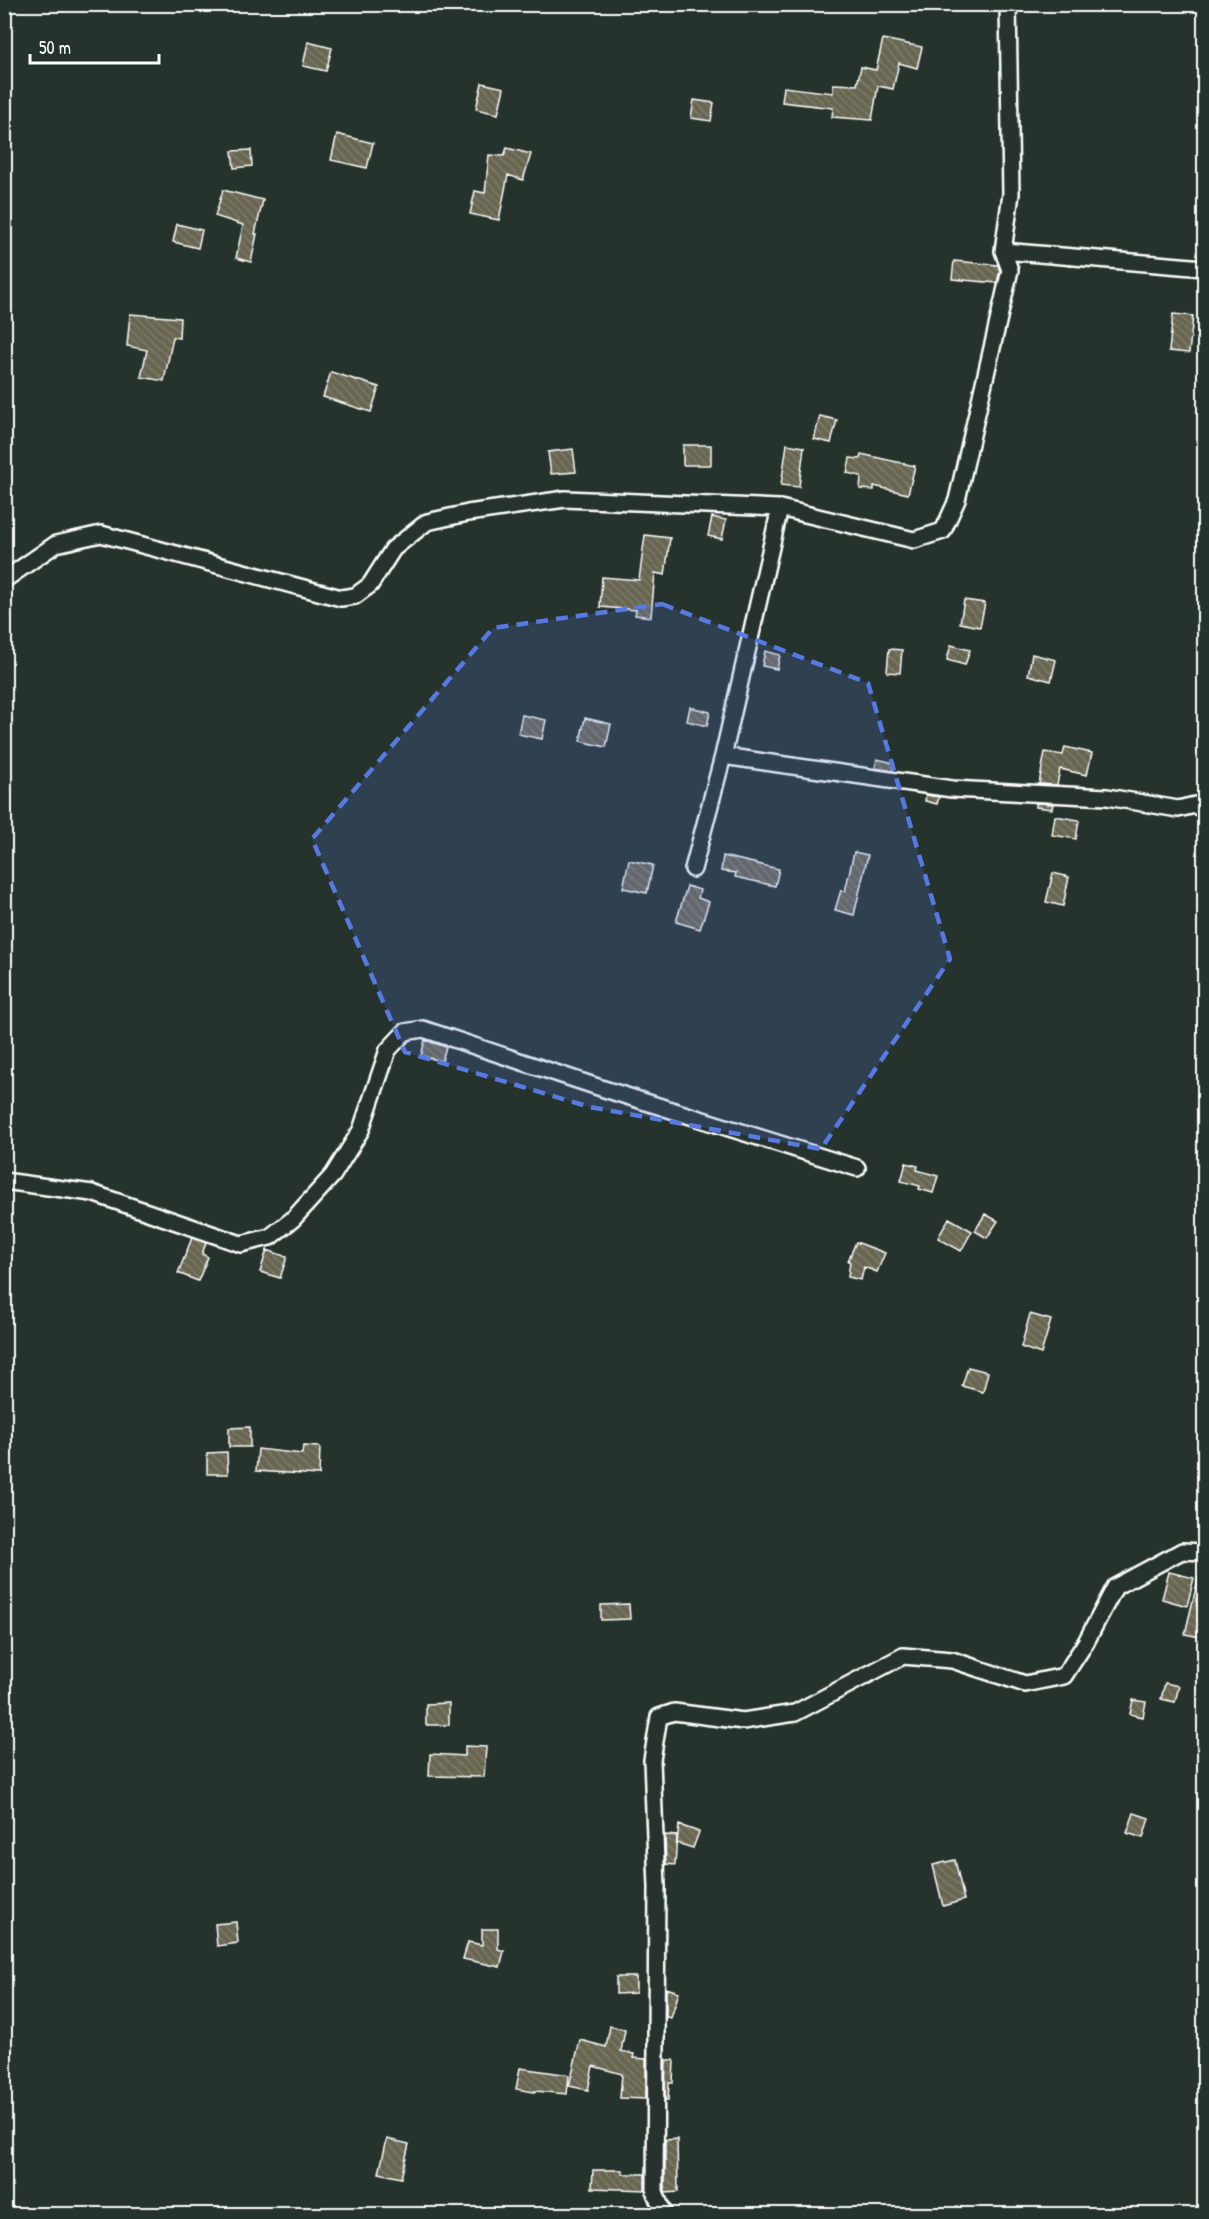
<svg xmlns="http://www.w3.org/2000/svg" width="1209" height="2219" viewBox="0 0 1209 2219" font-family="'Patrick Hand',sans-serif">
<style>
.building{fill:url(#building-back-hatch);stroke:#fff;stroke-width:1.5}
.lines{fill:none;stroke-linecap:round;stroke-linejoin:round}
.minor-casing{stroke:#fff;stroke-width:20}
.minor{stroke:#26332d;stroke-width:15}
.marked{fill:#567ae2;fill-opacity:0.2;stroke:#567ae2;stroke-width:4.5;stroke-dasharray:12 8;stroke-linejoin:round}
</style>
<defs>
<pattern id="building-back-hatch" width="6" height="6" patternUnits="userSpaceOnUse" patternTransform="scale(1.5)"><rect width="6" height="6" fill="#676551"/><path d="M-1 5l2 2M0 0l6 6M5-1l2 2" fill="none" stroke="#7e7c6b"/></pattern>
</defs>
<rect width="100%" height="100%" fill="#26332d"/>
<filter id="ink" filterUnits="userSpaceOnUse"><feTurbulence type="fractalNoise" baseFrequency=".0167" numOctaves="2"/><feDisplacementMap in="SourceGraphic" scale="12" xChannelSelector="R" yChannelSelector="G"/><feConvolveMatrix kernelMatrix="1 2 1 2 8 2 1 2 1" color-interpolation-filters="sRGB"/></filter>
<g filter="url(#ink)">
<path class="building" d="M 883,39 L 922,47 L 917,68 L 899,63 L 893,89 L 878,86 L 872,120 L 832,117 L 833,108 L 782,102 L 784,87 L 833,93 L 833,84 L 857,85 L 861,67 L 876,70 Z
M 308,42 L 332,48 L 326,71 L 303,66 Z
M 482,83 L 504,88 L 498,114 L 476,109 Z
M 694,100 L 714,103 L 711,121 L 691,118 Z
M 337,134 L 373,143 L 367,168 L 331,160 Z
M 507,148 L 531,154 L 523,180 L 508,175 L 499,220 L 470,214 L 475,191 L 485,193 L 489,155 L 504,156 Z
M 251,150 L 252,166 L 234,168 L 232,151 Z
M 223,190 L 263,200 L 255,234 L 257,234 L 251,262 L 236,258 L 243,225 L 215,216 Z
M 177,224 L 202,230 L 198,248 L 173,242 Z
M 954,261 L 998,265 L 1000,271 L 997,283 L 952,279 Z
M 130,314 L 180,318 L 179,338 L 173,337 L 164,381 L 141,377 L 147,350 L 127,346 Z
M 1173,314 L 1193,316 L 1189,353 L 1169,351 Z
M 331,372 L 379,387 L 371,412 L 323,397 Z
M 820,416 L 837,420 L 831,443 L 814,439 Z
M 787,444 L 804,447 L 799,487 L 781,485 Z
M 683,445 L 711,445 L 711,465 L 683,465 Z
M 573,449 L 576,472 L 551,474 L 548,452 Z
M 861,454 L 915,466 L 908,494 L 874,486 L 874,490 L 860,489 L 861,476 L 847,473 L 850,458 L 860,459 Z
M 712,517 L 726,520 L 722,539 L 708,536 Z
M 645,535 L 670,538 L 665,575 L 655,573 L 651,617 L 635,615 L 636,610 L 600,607 L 602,577 L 639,580 Z
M 964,600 L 985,603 L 980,627 L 960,623 Z
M 951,645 L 970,650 L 965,665 L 947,660 Z
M 889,649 L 902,650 L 900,673 L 887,672 Z
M 765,651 L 780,655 L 777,669 L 762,666 Z
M 1032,654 L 1056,660 L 1051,681 L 1028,675 Z
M 690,707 L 710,712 L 707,726 L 687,721 Z
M 522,715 L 546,720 L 542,739 L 518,734 Z
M 585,718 L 611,724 L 606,747 L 580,741 Z
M 1065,747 L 1092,753 L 1087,775 L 1060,769 L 1057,785 L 1039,784 L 1045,752 L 1063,755 Z
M 877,759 L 894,763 L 893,771 L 875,768 Z
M 926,795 L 939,797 L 937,804 L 925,801 Z
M 1036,803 L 1053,804 L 1052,809 L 1036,807 Z
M 1055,816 L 1079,820 L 1076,839 L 1052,835 Z
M 854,852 L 868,855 L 854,915 L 835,910 L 841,890 L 845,892 Z
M 723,856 L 779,869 L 775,886 L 735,877 L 736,873 L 721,871 Z
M 629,860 L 653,865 L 647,893 L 623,888 Z
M 1053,873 L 1069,877 L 1063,906 L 1046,902 Z
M 687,886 L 700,890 L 698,898 L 709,902 L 700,929 L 676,922 Z
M 425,1040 L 446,1047 L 442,1061 L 421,1056 Z
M 906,1163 L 918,1166 L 917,1170 L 938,1176 L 933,1193 L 919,1189 L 920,1186 L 901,1181 Z
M 985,1214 L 998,1221 L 987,1238 L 975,1231 Z
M 949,1218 L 972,1231 L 961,1251 L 938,1238 Z
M 192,1238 L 206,1243 L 202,1254 L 208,1257 L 198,1281 L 178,1273 Z
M 856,1242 L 885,1253 L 877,1272 L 864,1267 L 861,1280 L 848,1277 L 850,1262 L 848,1261 Z
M 267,1250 L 287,1257 L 280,1278 L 260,1272 Z
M 1030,1314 L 1051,1320 L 1041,1354 L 1021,1347 Z
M 968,1367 L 988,1372 L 983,1392 L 962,1386 Z
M 250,1427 L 250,1447 L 229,1447 L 229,1428 Z
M 303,1446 L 320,1447 L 319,1475 L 256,1471 L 258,1449 L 302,1454 Z
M 227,1452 L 228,1474 L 207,1474 L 207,1453 Z
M 1169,1572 L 1194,1578 L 1187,1606 L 1162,1599 Z
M 1199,1575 L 1204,1575 L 1204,1638 L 1185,1634 Z
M 629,1604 L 630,1619 L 601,1620 L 601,1605 Z
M 1165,1683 L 1179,1686 L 1175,1702 L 1161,1699 Z
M 1133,1700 L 1146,1702 L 1143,1717 L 1130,1714 Z
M 449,1703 L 449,1725 L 426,1725 L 426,1704 Z
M 465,1746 L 486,1747 L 484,1777 L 429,1776 L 430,1754 L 465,1756 Z
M 1134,1813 L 1149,1818 L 1143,1838 L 1127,1833 Z
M 679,1825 L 699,1832 L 693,1848 L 677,1843 Z
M 665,1835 L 677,1836 L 675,1865 L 666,1864 Z
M 955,1860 L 964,1900 L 943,1906 L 933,1865 Z
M 236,1922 L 238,1943 L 217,1946 L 215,1924 Z
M 482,1929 L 498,1929 L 498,1949 L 504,1951 L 500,1967 L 463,1959 L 468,1942 L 482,1945 Z
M 616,1977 L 636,1977 L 636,1993 L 616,1994 Z
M 666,1988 L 679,1992 L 671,2018 L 666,2017 Z
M 610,2026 L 625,2030 L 621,2051 L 634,2054 L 633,2058 L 646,2059 L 646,2099 L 620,2098 L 622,2074 L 593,2066 L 588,2090 L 569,2086 L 580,2040 L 606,2047 Z
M 666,2060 L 674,2060 L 673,2083 L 669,2083 L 668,2100 L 665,2100 Z
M 520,2068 L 569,2075 L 567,2094 L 535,2091 L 534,2092 L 516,2089 Z
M 387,2139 L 409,2144 L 401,2178 L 379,2173 Z
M 677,2139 L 678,2192 L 665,2193 L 665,2140 Z
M 593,2170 L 623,2170 L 623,2174 L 645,2174 L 645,2190 L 592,2188 Z"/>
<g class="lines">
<g class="minor-casing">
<path id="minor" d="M 1003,251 L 1204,268
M 4,580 L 56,544 L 101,534 L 341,598 L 355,596 L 370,585 L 393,549 L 427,522 L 468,513 L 565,499 L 780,508 L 914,540 L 943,531 L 957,500 L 1010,270 L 1003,251 L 1011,194 L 1008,4
M 723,756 L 952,789 L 1107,797 L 1178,809 L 1195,805 L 1204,810
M 693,869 L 723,756 L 780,508
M 4,1181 L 92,1193 L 241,1244 L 270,1237 L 293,1219 L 333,1175 L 361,1130 L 388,1050 L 405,1032 L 423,1029 L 604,1089 L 857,1168
M 664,2214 L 655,2193 L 657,1887 L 652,1760 L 659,1717 L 674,1712 L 743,1721 L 795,1713 L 903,1656 L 952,1660 L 1025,1684 L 1064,1676 L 1086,1642 L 1115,1587 L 1182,1551 L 1204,1552"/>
</g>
<use href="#minor" class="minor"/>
</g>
</g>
<path class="marked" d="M 662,604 L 868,683 L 950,959 L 821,1149 L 590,1107 L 405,1052 L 312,839 L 493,628 Z"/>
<rect width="1209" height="2219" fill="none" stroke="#26332d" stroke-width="24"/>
<rect x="12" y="12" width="1185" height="2195" fill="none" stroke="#fff" stroke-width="2" filter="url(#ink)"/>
<path d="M30 54v9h129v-9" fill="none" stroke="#ffffff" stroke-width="3"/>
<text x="39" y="54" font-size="18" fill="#ffffff" stroke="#26332d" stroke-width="4.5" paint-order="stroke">50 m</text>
</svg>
